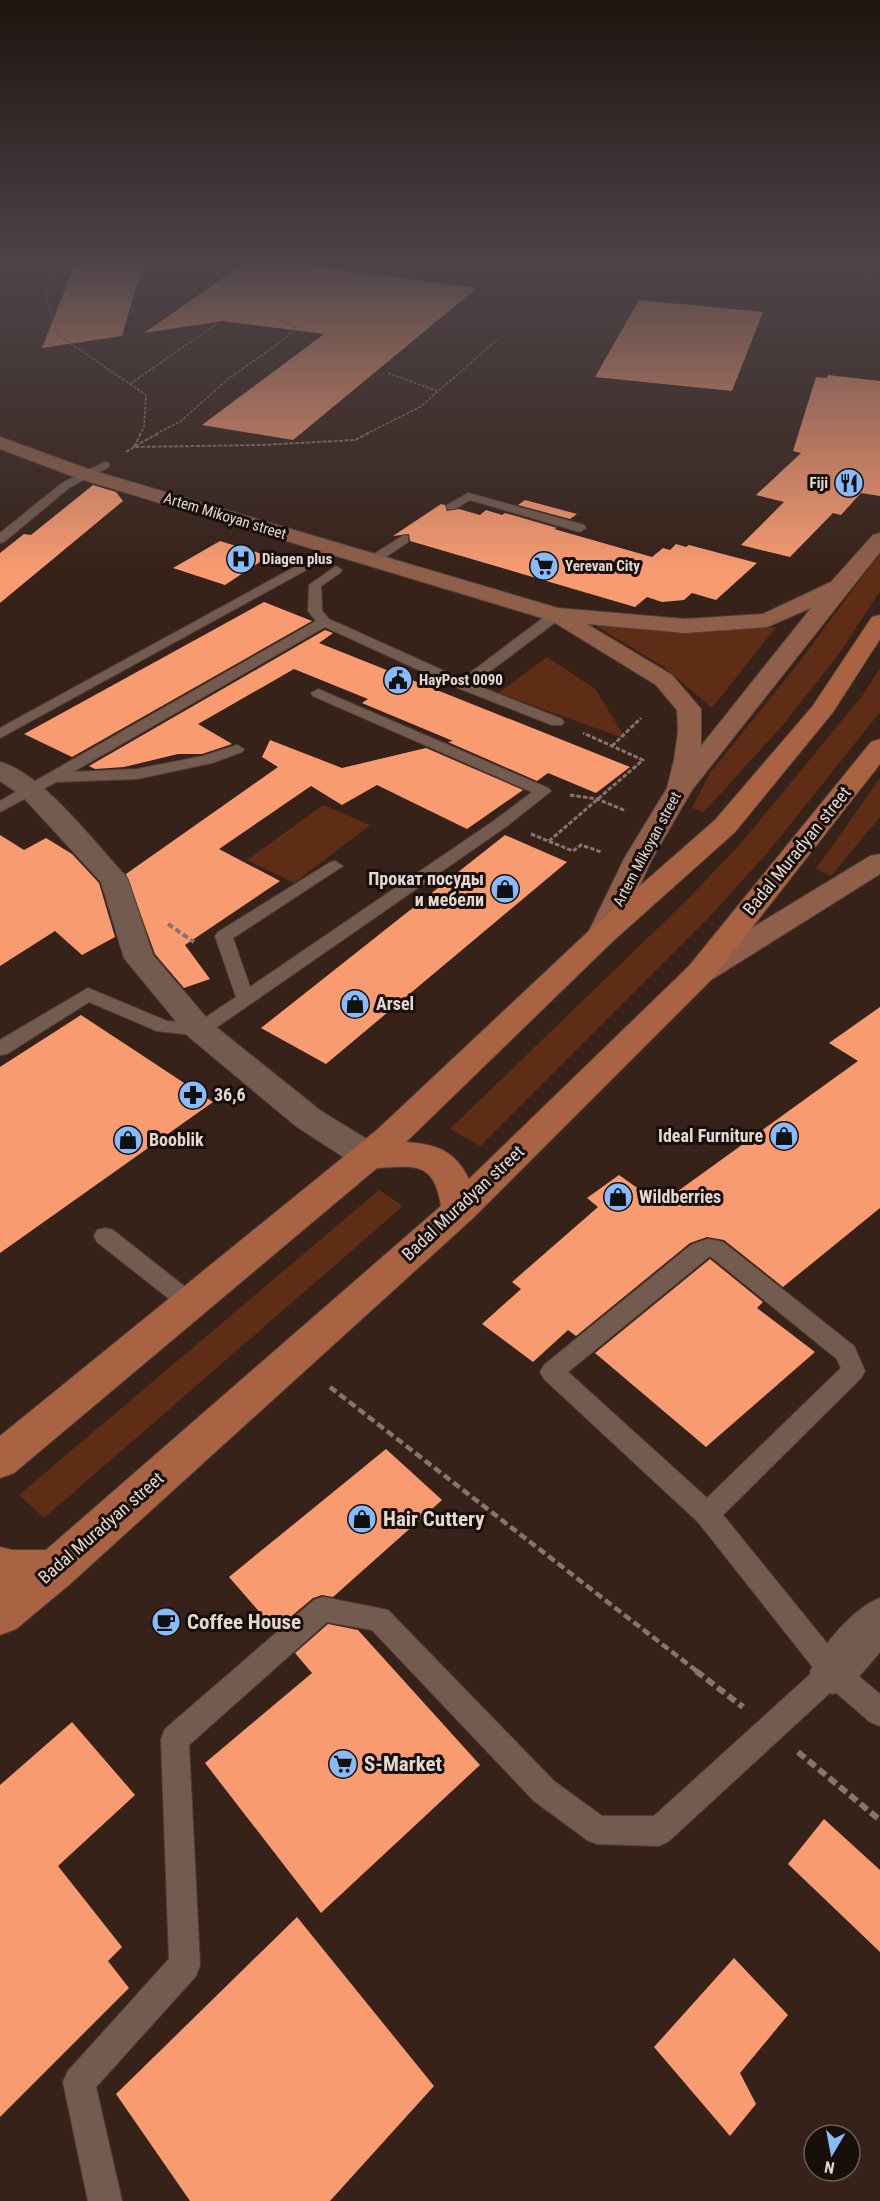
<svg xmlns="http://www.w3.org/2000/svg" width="880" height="2201" viewBox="0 0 880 2201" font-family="'Roboto Condensed',sans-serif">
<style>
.green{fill:#5f2d15}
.building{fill:#f99b71}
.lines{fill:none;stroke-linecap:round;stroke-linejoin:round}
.lane-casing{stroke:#524039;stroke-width:2}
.street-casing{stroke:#524039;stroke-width:2}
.secondary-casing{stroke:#524039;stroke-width:2}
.primary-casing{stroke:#524039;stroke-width:2}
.path-far5{stroke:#87756d;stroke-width:1.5;stroke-dasharray:3 1.5;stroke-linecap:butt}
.path-far4{stroke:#87756d;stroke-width:2;stroke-dasharray:4 1.5;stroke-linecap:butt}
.path-far3{stroke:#87756d;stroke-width:3;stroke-dasharray:4.5 2;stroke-linecap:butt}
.path-far2{stroke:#87756d;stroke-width:4;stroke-dasharray:6 3;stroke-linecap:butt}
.path-far1{stroke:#87756d;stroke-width:4.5;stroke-dasharray:8 4;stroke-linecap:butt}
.path{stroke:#87756d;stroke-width:6;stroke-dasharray:9 4.5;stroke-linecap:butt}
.lane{fill:#735b50;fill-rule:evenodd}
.street{fill:#735b50;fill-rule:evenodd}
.secondary{fill:#8f5f49;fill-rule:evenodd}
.primary{fill:#aa6342;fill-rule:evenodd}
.labels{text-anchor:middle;stroke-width:6;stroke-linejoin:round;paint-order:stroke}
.far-poi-label{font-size:15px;font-weight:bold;fill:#e5d7d1;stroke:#180e0a;text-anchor:start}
.far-street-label{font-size:15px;fill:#e5d7d1;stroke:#180e0a}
.street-label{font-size:18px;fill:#e5d7d1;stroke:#180e0a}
.poi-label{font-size:18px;font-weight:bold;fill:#e5d7d1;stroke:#180e0a;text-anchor:start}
.near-poi-label{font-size:21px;font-weight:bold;fill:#e5d7d1;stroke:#180e0a;text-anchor:start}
</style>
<rect width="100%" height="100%" fill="#372219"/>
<path class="green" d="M 880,553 L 880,591 L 839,654 L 781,727 L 704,812 L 692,808 L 710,773 L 800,661 Z
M 596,626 L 690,632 L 776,627 L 712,708 L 664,667 Z
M 547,657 L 595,689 L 626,739 L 498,693 Z
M 880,668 L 880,712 L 769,851 L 713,913 L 480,1146 L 450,1129 L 686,901 L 742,842 L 863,695 Z
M 880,778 L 880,817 L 831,876 L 816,869 Z
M 323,805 L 370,825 L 294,883 L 247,860 Z
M 379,1190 L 403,1206 L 44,1518 L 19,1495 Z"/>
<path class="building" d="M 75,264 L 143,264 L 122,336 L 42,348 Z
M 243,264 L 292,264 L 477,288 L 293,440 L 202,425 L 324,334 L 223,321 L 144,333 Z
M 639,300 L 763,312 L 732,391 L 595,377 Z
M 828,375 L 880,381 L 880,496 L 861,493 L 841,515 L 833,513 L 790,557 L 741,545 L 784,502 L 756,495 L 801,453 L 793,451 L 816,377 L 827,378 Z
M 93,485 L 116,492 L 123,501 L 0,603 L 0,553 L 24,534 L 31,535 Z
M 525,500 L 577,514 L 570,519 L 518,505 Z
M 441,504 L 445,505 L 447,511 L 459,509 L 480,515 L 486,510 L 502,515 L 505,513 L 557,528 L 554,529 L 652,557 L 663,548 L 670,550 L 676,544 L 686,547 L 689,545 L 757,563 L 716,600 L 692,593 L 684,600 L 662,602 L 647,597 L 635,607 L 410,541 L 409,534 L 393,536 Z
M 220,541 L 269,556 L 225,585 L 173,568 Z
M 264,602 L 312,621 L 72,757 L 24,734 Z
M 325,630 L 333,633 L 319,643 L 630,767 L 596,793 L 548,773 L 537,781 L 448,742 L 453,741 L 362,703 L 368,699 L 294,669 L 198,724 L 232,744 L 202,754 L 178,754 L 124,767 L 95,769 L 89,766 Z
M 270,740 L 342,768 L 426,748 L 523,790 L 467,829 L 377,785 L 342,805 L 311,786 L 219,849 L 280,881 L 185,945 L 210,979 L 184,988 L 155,954 L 126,874 L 278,767 L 262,757 Z
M 0,835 L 24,850 L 46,838 L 72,854 L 99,883 L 115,937 L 82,955 L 55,931 L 0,966 Z
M 505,835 L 567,862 L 326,1064 L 261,1028 Z
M 880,1007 L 880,1208 L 783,1287 L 724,1240 L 707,1237 L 690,1243 L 576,1336 L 568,1330 L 533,1362 L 482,1324 L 521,1289 L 512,1282 L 598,1207 L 587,1198 L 619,1175 L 660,1204 L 858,1061 L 829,1043 Z
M 81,1015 L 213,1102 L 0,1253 L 0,1067 Z
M 710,1259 L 763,1302 L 757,1308 L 815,1352 L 706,1447 L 595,1353 Z
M 386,1449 L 442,1500 L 333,1597 L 322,1595 L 313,1598 L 275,1630 L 229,1577 Z
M 328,1624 L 358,1630 L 480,1765 L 321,1913 L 205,1763 L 312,1673 L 295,1653 Z
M 72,1722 L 135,1795 L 58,1866 L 122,1947 L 108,1961 L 129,1988 L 0,2117 L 0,1785 Z
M 824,1819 L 880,1870 L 880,1952 L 788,1864 Z
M 297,1917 L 434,2086 L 330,2201 L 190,2201 L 116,2094 Z
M 734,1958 L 788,2015 L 740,2073 L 756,2104 L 730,2136 L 654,2047 Z"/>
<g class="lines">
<g class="lane-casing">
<path id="lane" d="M 105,462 L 109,463 L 109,467 L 70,487 L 4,542 L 0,543 L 0,533 L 62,483 Z
M 468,493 L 584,525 L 586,528 L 580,532 L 470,500 L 455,509 L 447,509 L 447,505 Z
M 404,535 L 408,536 L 408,542 L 377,563 L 369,563 L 367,560 L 369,557 Z
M 335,545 L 339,546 L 341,549 L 339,552 L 0,738 L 0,728 Z
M 336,566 L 342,570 L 340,573 L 321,586 L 322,611 L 329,619 L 462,679 L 551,612 L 561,612 L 563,615 L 561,618 L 473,684 L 562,719 L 564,722 L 562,725 L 552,725 L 458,688 L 325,627 L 73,772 L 137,769 L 203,756 L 237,745 L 244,749 L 242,752 L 212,763 L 137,779 L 56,782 L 0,812 L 0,801 L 316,621 L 308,611 L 309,585 Z
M 318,689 L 548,788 L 551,791 L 507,826 L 207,1034 L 200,1036 L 157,1031 L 89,1002 L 7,1054 L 0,1055 L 0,1040 L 88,988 L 167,1021 L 197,1023 L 236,997 L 215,936 L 218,932 L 329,863 L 335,861 L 343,866 L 233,938 L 250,987 L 495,820 L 532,792 L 313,696 L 311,693 Z
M 105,1228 L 113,1230 L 198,1297 L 201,1303 L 198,1309 L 190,1312 L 182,1309 L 97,1242 L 94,1236 L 97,1230 Z
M 708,1239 L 723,1242 L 854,1346 L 865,1371 L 861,1378 L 723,1515 L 843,1663 L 880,1694 L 880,1726 L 870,1722 L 833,1690 L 669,1841 L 659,1846 L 597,1844 L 587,1840 L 534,1801 L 372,1630 L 327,1622 L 189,1745 L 200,1965 L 196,1976 L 96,2087 L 122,2201 L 88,2201 L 63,2082 L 68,2071 L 169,1959 L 161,1739 L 165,1729 L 314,1600 L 323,1597 L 388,1610 L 554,1781 L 602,1816 L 654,1816 L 815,1670 L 698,1522 L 544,1379 L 540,1372 L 544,1365 L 691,1245 ZM 710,1256 L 837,1359 L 841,1368 L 707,1498 L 568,1372 Z"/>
</g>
<g class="street-casing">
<path id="street" d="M 0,762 C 42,773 94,842 124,874 L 128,880 L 153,955 L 211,1023 L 321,1111 L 380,1147 L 385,1156 L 380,1165 L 368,1169 L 356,1165 L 297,1127 L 189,1037 L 124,958 L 101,882 L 22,796 L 0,781 Z
M 880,1598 L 880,1652 L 849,1688 L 833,1694 L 817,1688 L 810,1672 C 821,1646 854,1608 880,1598 Z"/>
</g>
<g class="secondary-casing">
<path id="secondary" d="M 0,437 L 91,470 L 558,608 L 685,619 L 763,614 L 831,582 L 873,535 L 880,533 L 880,552 L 692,790 L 652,859 L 617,935 L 612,942 L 602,944 L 592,942 L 587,935 L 624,859 L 667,788 L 674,760 L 678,732 L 677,710 L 656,685 L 552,621 L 77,478 L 0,449 ZM 811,608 L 701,746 L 701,709 L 672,675 L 587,624 L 685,633 L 767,627 Z
M 880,854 L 880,874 L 711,980 L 700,983 L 689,980 L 685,973 L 689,966 L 870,856 Z"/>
</g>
<g class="primary-casing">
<path id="primary" d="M 880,615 L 880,639 L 833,712 L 735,832 L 612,942 L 406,1142 C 437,1144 455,1151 469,1179 L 689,966 L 871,742 L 880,739 L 880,764 L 711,980 L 472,1219 L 70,1584 L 16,1629 L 0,1635 L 0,1547 L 12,1550 L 46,1550 L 441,1206 C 434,1161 415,1166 377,1168 L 14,1473 L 0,1478 L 0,1436 L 378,1129 L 592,928 L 715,820 L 812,707 L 872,617 Z"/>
</g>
<path class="path-far5" d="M 57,264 L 45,293 L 58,335 L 146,395 L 144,427 L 140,434
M 653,264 L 731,268 L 808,264
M 863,264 L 873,268
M 880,268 L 866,272 L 863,278 L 865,282 L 880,287
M 388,373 L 437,391
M 130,384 L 216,324
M 156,434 L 181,421 L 228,379 L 286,338 L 296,327 L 280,321
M 366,434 L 420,407 L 498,339"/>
<path class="path-far4" d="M 135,446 L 159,433
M 134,447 L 141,433
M 126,452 L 134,447 L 261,445 L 355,440 L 369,433"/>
<path class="path-far3" d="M 612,746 L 641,718
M 570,795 L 597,799 L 626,811
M 531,834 L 573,851 L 581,845 L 601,852
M 549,841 L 643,760 L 583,733"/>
<path class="path-far2" d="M 168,924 L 194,942"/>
<path class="path-far1" d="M 330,1387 L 698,1672"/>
<path class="path" d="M 696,1671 L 743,1707
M 798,1752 L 880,1820"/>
<use href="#lane" class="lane"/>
<use href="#street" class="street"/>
<use href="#secondary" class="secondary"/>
<use href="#primary" class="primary"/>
</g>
<linearGradient id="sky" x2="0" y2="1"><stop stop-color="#1e130e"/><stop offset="0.46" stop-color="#4d4449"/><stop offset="1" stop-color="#4d4449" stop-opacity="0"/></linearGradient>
<rect width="880" height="572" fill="url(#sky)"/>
<defs>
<g id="restaurant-disc" transform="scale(1.5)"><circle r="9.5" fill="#87bbfb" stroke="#180e0a"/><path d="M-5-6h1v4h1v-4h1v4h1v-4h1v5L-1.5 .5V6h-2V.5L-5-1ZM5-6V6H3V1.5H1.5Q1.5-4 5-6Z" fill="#111"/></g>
<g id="hospital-disc" transform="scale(1.5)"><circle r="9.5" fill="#87bbfb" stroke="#180e0a"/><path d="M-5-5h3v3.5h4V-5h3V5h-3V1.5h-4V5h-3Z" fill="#111"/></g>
<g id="supermarket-disc" transform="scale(1.5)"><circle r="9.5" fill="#87bbfb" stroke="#180e0a"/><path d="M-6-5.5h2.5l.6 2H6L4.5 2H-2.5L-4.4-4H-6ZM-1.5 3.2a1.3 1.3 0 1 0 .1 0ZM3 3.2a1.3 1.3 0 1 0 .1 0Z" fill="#111"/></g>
<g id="civic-disc" transform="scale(1.5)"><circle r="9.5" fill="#87bbfb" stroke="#180e0a"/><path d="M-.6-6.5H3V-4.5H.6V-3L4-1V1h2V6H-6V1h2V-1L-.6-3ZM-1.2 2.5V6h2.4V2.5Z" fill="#111"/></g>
<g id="shop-disc" transform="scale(1.5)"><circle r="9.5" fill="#87bbfb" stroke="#180e0a"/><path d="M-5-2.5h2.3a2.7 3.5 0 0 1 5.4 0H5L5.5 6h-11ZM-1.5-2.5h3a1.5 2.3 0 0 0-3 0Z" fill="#111"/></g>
<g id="pharmacy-disc" transform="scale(1.5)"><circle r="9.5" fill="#87bbfb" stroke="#180e0a"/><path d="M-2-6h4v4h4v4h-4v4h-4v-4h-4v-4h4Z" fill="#111"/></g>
<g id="cafe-disc" transform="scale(1.5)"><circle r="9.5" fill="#87bbfb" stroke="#180e0a"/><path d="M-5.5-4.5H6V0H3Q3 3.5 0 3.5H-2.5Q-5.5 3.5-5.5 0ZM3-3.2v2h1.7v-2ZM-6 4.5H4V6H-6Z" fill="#111"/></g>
</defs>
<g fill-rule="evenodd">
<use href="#restaurant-disc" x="849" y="483"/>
<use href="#hospital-disc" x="241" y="559"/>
<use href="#supermarket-disc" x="544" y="566"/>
<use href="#civic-disc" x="398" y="680"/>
<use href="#shop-disc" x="505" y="889"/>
<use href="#shop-disc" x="355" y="1004"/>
<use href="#pharmacy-disc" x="193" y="1095"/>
<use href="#shop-disc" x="784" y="1136"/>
<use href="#shop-disc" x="128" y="1140"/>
<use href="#shop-disc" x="618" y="1197"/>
<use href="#shop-disc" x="362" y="1519"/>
<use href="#cafe-disc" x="166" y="1622"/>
<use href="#supermarket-disc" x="343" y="1764"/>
</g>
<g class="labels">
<g class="far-poi-label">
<text x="828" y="488" text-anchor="end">Fiji</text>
<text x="262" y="564">Diagen plus</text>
<text x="565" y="571">Yerevan City</text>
<text x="419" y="685">HayPost 0090</text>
</g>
<g class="far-street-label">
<text transform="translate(225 516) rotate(17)" y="5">Artem Mikoyan street</text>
<text transform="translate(647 849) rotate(-62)" y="5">Artem Mikoyan street</text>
</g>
<g class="street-label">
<text transform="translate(797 851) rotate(-51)" y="6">Badal Muradyan street</text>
<text transform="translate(463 1203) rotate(-43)" y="6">Badal Muradyan street</text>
<text transform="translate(101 1528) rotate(-41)" y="6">Badal Muradyan street</text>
</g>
<g class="poi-label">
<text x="484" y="885" text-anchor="end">Прокат посуды<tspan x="484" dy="21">и мебели</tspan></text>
<text x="376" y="1010">Arsel</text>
<text x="214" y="1101">36,6</text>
<text x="763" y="1142" text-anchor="end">Ideal Furniture</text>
<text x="149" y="1146">Booblik</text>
<text x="639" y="1203">Wildberries</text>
</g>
<g class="near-poi-label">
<text x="383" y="1526">Hair Cuttery</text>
<text x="187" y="1629">Coffee House</text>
<text x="364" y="1771">S-Market</text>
</g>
</g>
<g transform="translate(832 2153) rotate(190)"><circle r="28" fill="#180e0a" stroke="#6a5e5a" stroke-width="1.5"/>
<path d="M0-4.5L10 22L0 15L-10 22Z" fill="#87bbfb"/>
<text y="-9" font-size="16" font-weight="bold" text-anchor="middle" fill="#e5d7d1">N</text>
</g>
</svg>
